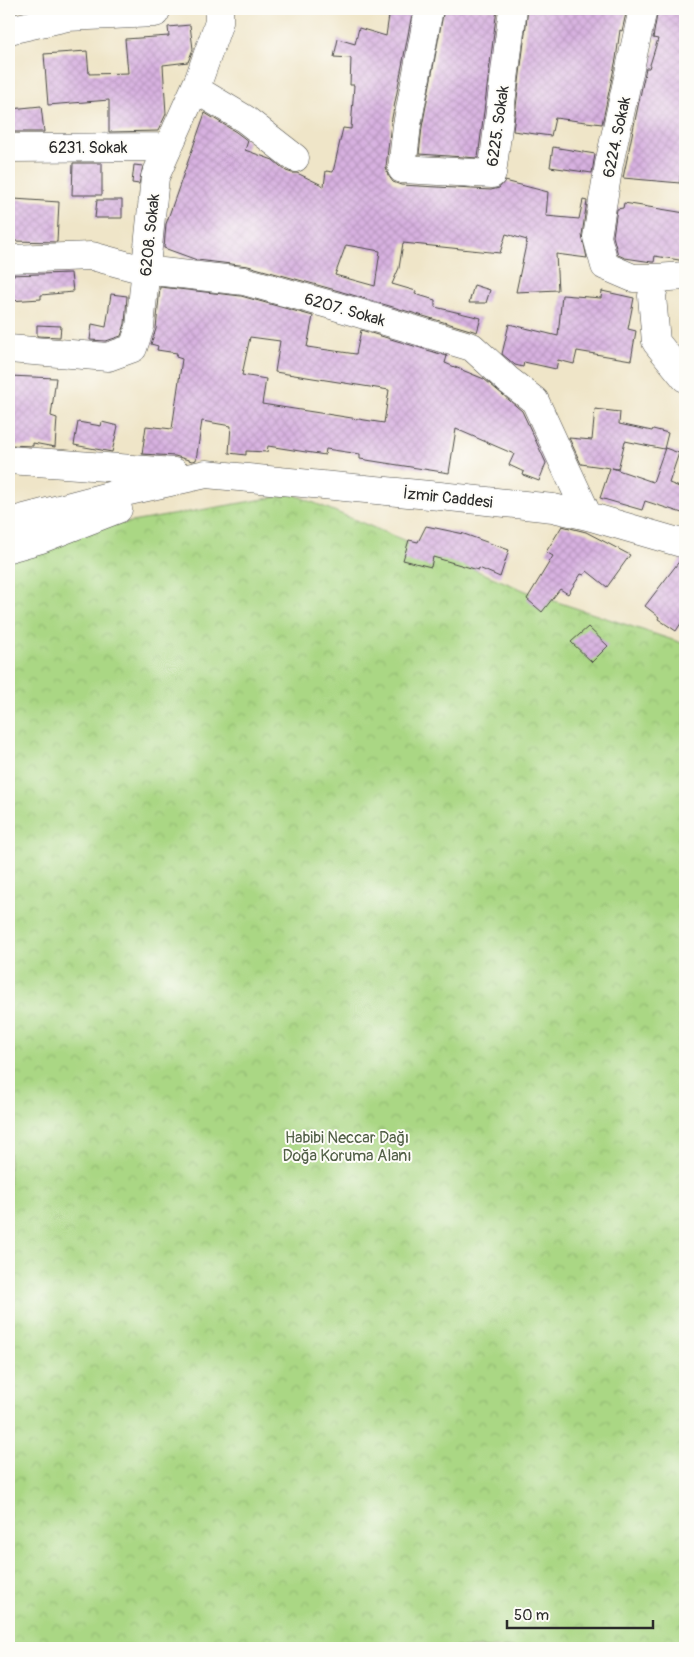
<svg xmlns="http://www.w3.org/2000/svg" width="694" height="1657" viewBox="0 0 694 1657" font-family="Pangolin,sans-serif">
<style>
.park{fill:url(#park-crowns);stroke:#6a8158}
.building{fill:url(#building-cross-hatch);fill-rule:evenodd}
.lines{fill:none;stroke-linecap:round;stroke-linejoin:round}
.minor-casing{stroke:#484743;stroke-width:29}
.minor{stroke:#fff;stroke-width:28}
.labels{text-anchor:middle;stroke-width:4;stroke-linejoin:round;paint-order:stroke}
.street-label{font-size:16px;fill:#2b2b2b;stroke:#fdfcf7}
.park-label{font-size:16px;fill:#515f46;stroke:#fdfcf7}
</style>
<defs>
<pattern id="park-crowns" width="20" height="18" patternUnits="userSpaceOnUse" patternTransform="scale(1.25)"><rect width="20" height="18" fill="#aad784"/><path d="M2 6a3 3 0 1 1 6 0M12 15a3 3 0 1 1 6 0" fill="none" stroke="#92b972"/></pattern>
<pattern id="building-cross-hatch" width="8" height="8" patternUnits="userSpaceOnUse" patternTransform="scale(1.25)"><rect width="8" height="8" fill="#d7b1e0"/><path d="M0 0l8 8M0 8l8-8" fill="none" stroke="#b998c0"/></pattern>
</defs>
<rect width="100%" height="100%" fill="#fdfcf7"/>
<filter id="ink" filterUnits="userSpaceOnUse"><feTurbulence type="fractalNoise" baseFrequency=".02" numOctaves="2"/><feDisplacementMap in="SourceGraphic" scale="10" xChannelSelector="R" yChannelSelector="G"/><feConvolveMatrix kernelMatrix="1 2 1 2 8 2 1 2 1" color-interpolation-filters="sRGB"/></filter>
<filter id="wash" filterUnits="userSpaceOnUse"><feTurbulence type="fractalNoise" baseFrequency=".0096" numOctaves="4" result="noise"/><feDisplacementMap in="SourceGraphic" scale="20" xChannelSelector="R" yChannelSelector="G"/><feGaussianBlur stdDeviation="1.12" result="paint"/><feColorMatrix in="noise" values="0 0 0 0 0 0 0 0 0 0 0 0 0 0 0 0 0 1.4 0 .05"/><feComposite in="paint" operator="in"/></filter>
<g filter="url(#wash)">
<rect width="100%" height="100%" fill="#efe5c8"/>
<path class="park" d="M 293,494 L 533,594 L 685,644 L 685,1648 L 9,1648 L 9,557 L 39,538 Z"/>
<g id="blocks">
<path class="building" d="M 390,9 L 413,9 L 391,123 L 386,167 L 388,175 L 393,182 L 401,185 L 491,190 L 499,188 L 505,181 L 548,192 L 546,216 L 579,219 L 583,200 L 587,201 L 582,235 L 587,258 L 556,254 L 558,290 L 516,292 L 527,240 L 506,234 L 500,253 L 403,243 L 399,268 L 392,284 L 416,291 L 415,294 L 435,300 L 435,307 L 481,318 L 477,332 L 339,291 L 248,266 L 197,260 L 164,248 L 166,224 L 205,113 L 236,132 L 248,141 L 245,150 L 273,160 L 286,171 L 292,173 L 297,173 L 324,186 L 326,171 L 333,172 L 343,128 L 351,129 L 354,85 L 350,85 L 351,58 L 334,57 L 338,39 L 355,44 L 359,28 L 386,36 ZM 346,245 L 380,251 L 375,286 L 335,275 Z
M 444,9 L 497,9 L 478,158 L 419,154 L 422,127 Z
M 528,9 L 627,9 L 622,31 L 620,30 L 616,59 L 602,124 L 555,118 L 551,136 L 513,131 Z
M 658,9 L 685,9 L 685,165 L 681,164 L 680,183 L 623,178 L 646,68 L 649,68 L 658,39 L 653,38 Z
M 190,25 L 193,49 L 188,62 L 163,65 L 166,114 L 158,131 L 109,132 L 109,100 L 48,105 L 44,54 L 87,51 L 89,74 L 128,73 L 125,39 L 169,36 L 168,27 Z
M 41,106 L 44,132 L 13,132 L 11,109 Z
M 553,147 L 595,154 L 592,173 L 550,167 Z
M 73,163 L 102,163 L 102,195 L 72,195 Z
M 134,165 L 143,166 L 139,184 L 132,183 Z
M 14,199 L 59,202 L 57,242 L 12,241 Z
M 97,200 L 122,200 L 122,218 L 95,218 Z
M 624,203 L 685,213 L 685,261 L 655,256 L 654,262 L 652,262 L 625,258 L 618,255 L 613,236 L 617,209 L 623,208 Z
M 71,273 L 73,292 L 41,295 L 41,299 L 9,301 L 9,275 Z
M 474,285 L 490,290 L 486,303 L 469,303 Z
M 160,287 L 241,296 L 313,316 L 307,347 L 356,354 L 361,330 L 447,356 L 445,363 L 484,379 L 522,411 L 546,463 L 539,481 L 523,475 L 524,472 L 509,465 L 514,454 L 456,429 L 449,473 L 360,459 L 360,454 L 326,449 L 325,455 L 268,446 L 267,452 L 246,451 L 246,455 L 229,453 L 231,426 L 202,421 L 196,460 L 192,461 L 175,456 L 142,454 L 146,426 L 172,429 L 182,359 L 176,357 L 177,353 L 157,350 L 158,346 L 151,344 L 156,329 ZM 250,337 L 280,341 L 275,372 L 389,390 L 384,423 L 262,404 L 266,379 L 242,375 Z
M 602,291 L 634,298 L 628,329 L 636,331 L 631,360 L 577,351 L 574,364 L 558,360 L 556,369 L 524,362 L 523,367 L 515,365 L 502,354 L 509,324 L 558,336 L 562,295 L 601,298 Z
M 111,294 L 127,296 L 125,324 L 121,336 L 106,341 L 90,340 L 92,324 L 106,327 Z
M 37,325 L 61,326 L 60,337 L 37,336 Z
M 9,376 L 56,378 L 51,416 L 57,418 L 55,447 L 33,443 L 33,446 L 9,445 L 12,411 L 9,411 Z
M 595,409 L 620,412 L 619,424 L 652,431 L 653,429 L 668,433 L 664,449 L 625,441 L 618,469 L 612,468 L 653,482 L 665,448 L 679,453 L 669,483 L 685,489 L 685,514 L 645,501 L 642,510 L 600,498 L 610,468 L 581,464 L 569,438 L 592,440 Z
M 78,422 L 101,426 L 102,422 L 118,426 L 112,452 L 74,445 Z
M 426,526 L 464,534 L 509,550 L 500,577 L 479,568 L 478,570 L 433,557 L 431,567 L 403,560 L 409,540 L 418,542 Z
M 562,526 L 586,532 L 630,555 L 607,587 L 587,571 L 584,575 L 581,574 L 568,594 L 560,589 L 542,612 L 527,599 L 553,556 L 546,552 Z
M 681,559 L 685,559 L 685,617 L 676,631 L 658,619 L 659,617 L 645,606 Z
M 588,627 L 608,646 L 592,662 L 571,642 Z"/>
</g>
</g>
<g filter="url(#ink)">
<use href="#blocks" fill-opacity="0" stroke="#484743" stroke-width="1"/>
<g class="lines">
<g class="minor-casing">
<path id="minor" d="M 429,9 L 407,125 L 402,169 L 492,174 L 513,9
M 643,9 L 609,164 L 597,237 L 605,266 L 633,278 L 656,278
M 9,30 L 67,17 L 155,13 L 157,9
M 195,89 L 245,119 L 295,158
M 9,148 L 168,147
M 9,259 L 92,256 L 144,270 L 244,281 L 335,306 L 472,347 L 508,380 L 535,401 L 588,516
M 685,276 L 656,278 L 652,296 L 656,342 L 685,378
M 9,349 L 108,357 L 133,348 L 140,327 L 155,177 L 199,79 L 219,22 L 219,9
M 9,460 L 174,472
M 9,522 L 120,493 L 206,474 L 440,496 L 553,508 L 588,516 L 685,544
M 9,548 L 41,539 L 118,509"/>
</g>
<use href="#minor" class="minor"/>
</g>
</g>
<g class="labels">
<g class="street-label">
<text transform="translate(497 126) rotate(-82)" y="6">6225. Sokak</text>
<text transform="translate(616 137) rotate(-78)" y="6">6224. Sokak</text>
<text x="88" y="153">6231. Sokak</text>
<text transform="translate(149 235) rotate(-84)" y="6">6208. Sokak</text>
<text transform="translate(345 309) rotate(16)" y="6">6207. Sokak</text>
<text transform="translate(448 497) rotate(6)" y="6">İzmir Caddesi</text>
</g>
<g class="park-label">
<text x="347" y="1143">Habibi Neccar Dağı<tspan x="347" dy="18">Doğa Koruma Alanı</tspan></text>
</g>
</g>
<rect width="694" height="1657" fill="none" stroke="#fdfcf7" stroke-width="30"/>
<path d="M507 1620v8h146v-8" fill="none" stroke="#2b2b2b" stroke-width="2.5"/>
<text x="514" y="1620" font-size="15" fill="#2b2b2b" stroke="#fdfcf7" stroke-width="4" paint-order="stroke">50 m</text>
</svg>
